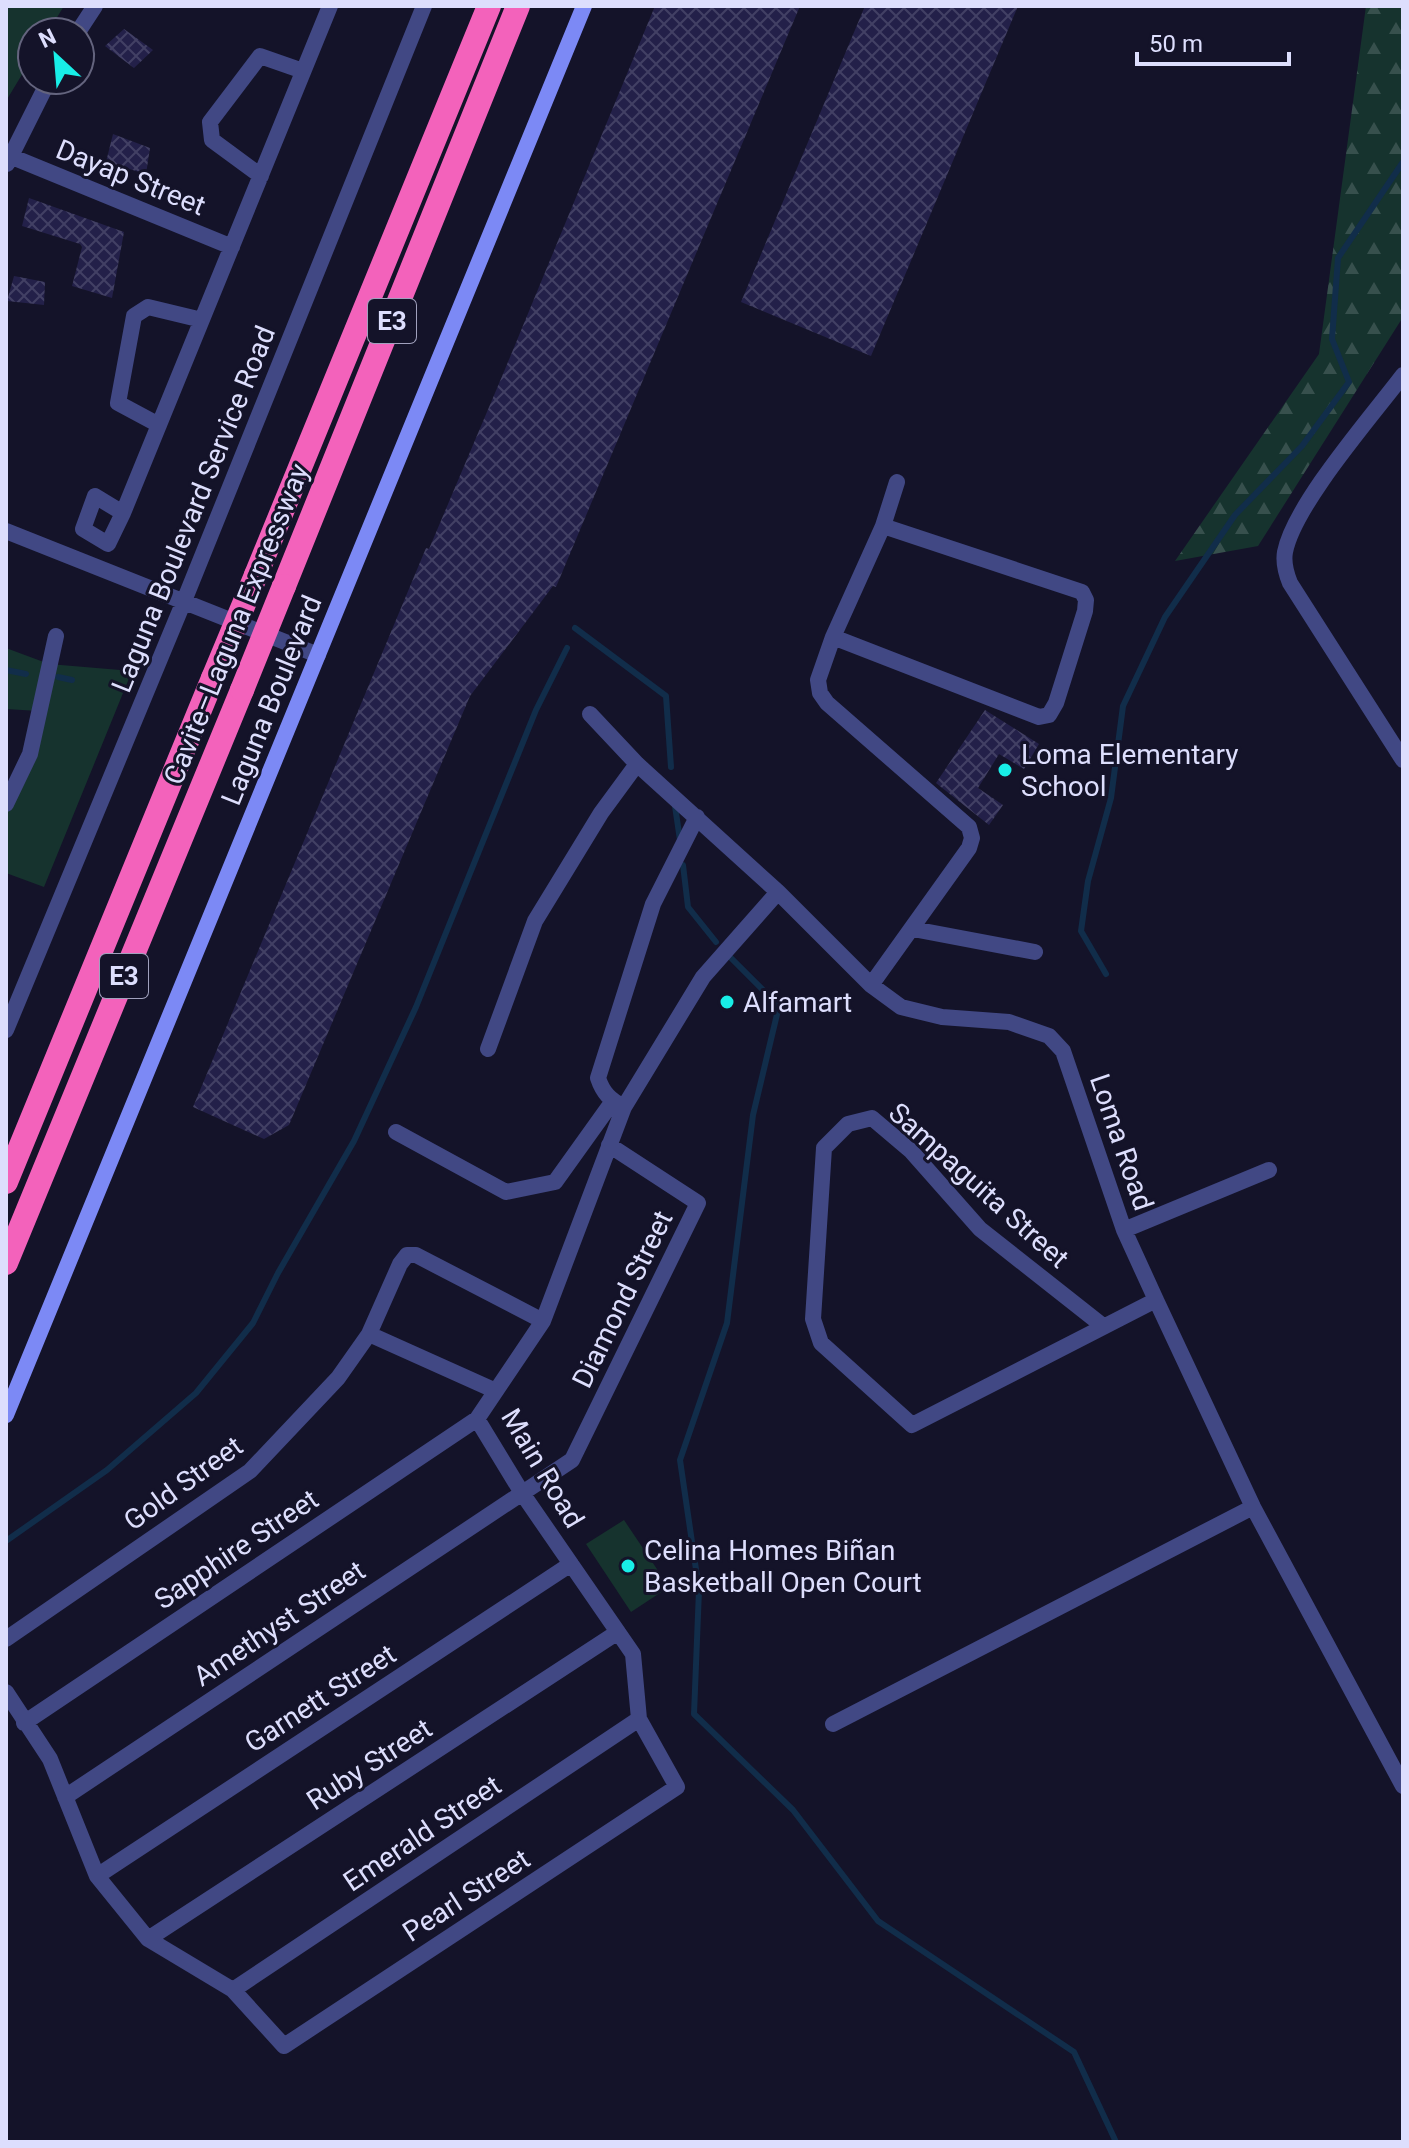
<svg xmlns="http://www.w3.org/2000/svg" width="1409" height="2148" viewBox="0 0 1409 2148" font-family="Roboto,sans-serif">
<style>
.forest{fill:url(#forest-firs)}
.green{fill:#16332e}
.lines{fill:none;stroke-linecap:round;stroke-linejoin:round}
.stream{stroke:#112d4a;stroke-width:6}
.building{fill:url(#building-cross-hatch)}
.minor{stroke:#414884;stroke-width:16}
.secondary{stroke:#7c89f5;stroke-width:16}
.motorway{stroke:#f362bb;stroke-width:24}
.motorway-bridge{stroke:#f362bb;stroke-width:24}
.poi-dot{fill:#18eee7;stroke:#141329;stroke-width:3}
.labels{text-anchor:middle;stroke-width:6;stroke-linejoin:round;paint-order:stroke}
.shield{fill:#141329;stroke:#a1a1bd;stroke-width:2}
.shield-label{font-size:26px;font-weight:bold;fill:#dddefd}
.street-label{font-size:28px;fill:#dddefd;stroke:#141329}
.poi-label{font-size:28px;fill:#dddefd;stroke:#141329;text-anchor:start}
</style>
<defs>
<pattern id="forest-firs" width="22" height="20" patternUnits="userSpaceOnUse" patternTransform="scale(2)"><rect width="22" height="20" fill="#16332e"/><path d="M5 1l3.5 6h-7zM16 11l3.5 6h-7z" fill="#37504d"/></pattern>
<pattern id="building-cross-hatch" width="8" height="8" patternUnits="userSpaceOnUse" patternTransform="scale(2)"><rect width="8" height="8" fill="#232049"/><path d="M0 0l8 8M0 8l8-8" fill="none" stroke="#424064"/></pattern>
</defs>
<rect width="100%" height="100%" fill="#141329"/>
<path class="forest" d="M 1366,6 L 1403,6 L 1403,317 L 1258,546 L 1175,561 L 1319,354 Z"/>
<path class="green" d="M 6,6 L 64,6 L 48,32 L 32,32 L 32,58 L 6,101 Z
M 6,648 L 49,664 L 132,671 L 44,887 L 6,873 L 6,804 L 38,711 L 6,709 Z
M 624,1520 L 669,1587 L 631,1612 L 586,1544 Z"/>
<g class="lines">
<path class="stream" d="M 575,628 L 666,696 L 671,767
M 6,670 L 26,674
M 58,677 L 72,680
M 675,806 L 680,840
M 683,865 L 688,907 L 716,942
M 731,958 L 779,1006 L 753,1115 L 727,1323 L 680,1460 L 699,1590 L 694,1714 L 793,1810 L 878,1921 L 1074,2052 L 1116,2142
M 1106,974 L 1081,931 L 1088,881 L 1111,798 L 1123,706 L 1165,617 L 1235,515 L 1302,446 L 1349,382 L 1332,339 L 1338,258 L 1403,162
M 6,1541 L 107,1470 L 196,1393 L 253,1323 L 278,1273 L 354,1141 L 416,1007 L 536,710 L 567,648"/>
</g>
<path class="building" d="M 655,6 L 800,6 L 556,587 L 553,586 L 470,696 L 289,1125 L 264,1139 L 193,1107 L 426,548 L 429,549 L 503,374 Z
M 865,6 L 1018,6 L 871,356 L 741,302 Z
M 124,29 L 153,50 L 134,68 L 105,46 Z
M 113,134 L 150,148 L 146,174 L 106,162 Z
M 29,198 L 124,232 L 112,298 L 72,286 L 82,247 L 80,244 L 22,226 Z
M 14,276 L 45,282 L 44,305 L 7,301 Z
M 985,710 L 1039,744 L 1024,769 L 999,754 L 978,788 L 1003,805 L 989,825 L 936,783 Z"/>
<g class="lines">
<path class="minor" d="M 78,32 L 95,6
M 10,156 L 232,247
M 7,164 L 49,80
M 261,176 L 212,140 L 210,122 L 260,56 L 303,71
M 1403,375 C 1372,416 1294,505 1285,552 C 1283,563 1286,573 1290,583 L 1403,760
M 159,425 L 118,403 L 134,316 L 148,307 L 202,320
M 123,513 L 95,496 L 83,529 L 108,544 L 123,513 L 330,6
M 883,526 L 897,482
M 6,531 L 318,655
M 833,637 L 1039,717 L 1049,715 L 1056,703 L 1085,611 L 1086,600 L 1082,592 L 883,526 L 833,637 L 818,680 L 820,693 L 827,703 L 969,827 L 972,838 L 969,848 L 871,985
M 590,714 L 637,764 L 778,892 L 871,985 L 901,1007 L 942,1017 L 1009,1022 L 1049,1036 L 1063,1051 L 1124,1230 L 1156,1300 L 1253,1507 L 1403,1786
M 6,804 L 30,754 L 56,636
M 913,929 L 1035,952
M 6,1030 L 184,601 L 424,6
M 488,1049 L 535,921 L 601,813 L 637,764
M 624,1107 C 610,1100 603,1093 598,1078 L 653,904 L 697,817
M 396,1132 L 506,1192 L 555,1182 L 613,1101
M 1124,1230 L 1269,1170
M 1103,1326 L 980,1229 L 911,1151 L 872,1118 L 848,1124 L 824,1148 L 813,1319 L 821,1343 L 912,1425 L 1156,1300
M 369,1334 L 496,1391
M 6,1639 L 250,1471 L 338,1378 L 369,1334 L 400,1264 L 407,1255 L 416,1255 L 543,1321
M 6,1692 L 50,1759 L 97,1876 L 148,1939 L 233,1990 L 284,2046 L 677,1787 L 639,1719 L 633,1654 L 522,1493 L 477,1419
M 24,1723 L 477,1419 L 543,1321 L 624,1107 L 703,977 L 778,892
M 833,1724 L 1253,1507
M 65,1797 L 572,1460 L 698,1203 L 609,1145
M 97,1876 L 571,1564
M 148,1939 L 618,1632
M 233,1990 L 639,1719"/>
<path class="secondary" d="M 6,1415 L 584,6"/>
<path class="motorway" d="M 256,575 L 489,6
M 284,586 L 518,6
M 6,1182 L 213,678
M 6,1263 L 242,690"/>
<path class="motorway-bridge" d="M 213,678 L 256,575
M 242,690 L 284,586"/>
</g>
<g class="poi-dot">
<circle cx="1005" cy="770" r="8"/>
<circle cx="727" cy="1002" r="8"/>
<circle cx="628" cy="1566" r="8"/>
</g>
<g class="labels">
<g class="shield">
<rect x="368" y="299" width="48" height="44" rx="6"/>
<rect x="100" y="954" width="48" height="44" rx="6"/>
</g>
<g class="shield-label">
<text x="392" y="330">E3</text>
<text x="124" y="985">E3</text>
</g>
<g class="street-label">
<text transform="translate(131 177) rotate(22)" y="10">Dayap Street</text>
<text transform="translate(193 509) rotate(-68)" y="10">Laguna Boulevard Service Road</text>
<text transform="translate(236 624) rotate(-68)" y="10">Cavite–Laguna Expressway</text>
<text transform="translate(271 700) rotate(-68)" y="10">Laguna Boulevard</text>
<text transform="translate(1122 1142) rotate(71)" y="10">Loma Road</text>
<text transform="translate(979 1185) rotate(42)" y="10">Sampaguita Street</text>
<text transform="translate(622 1299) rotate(-64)" y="10">Diamond Street</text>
<text transform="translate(543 1468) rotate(59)" y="10">Main Road</text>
<text transform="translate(183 1483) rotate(-36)" y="10">Gold Street</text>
<text transform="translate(236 1549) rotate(-34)" y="10">Sapphire Street</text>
<text transform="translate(279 1623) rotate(-34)" y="10">Amethyst Street</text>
<text transform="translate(320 1698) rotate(-33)" y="10">Garnett Street</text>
<text transform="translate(369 1764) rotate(-33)" y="10">Ruby Street</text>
<text transform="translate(422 1833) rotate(-34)" y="10">Emerald Street</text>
<text transform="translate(466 1895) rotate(-33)" y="10">Pearl Street</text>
</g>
<g class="poi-label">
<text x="1021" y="764">Loma Elementary<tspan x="1021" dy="32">School</tspan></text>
<text x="743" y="1012">Alfamart</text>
<text x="644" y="1560">Celina Homes Biñan<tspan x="644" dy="32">Basketball Open Court</tspan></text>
</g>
</g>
<rect width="1409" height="2148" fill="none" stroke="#dddefd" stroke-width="16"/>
<g transform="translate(56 56) rotate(334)"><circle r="38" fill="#141329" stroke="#64647e" stroke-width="2"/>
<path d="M0-6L14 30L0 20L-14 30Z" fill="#18eee7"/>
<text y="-12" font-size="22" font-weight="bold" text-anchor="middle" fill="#dddefd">N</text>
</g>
<path d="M1137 52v12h152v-12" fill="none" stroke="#dddefd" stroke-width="4"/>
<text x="1149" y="52" font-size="24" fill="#dddefd" stroke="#141329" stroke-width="6" paint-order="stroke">50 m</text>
</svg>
